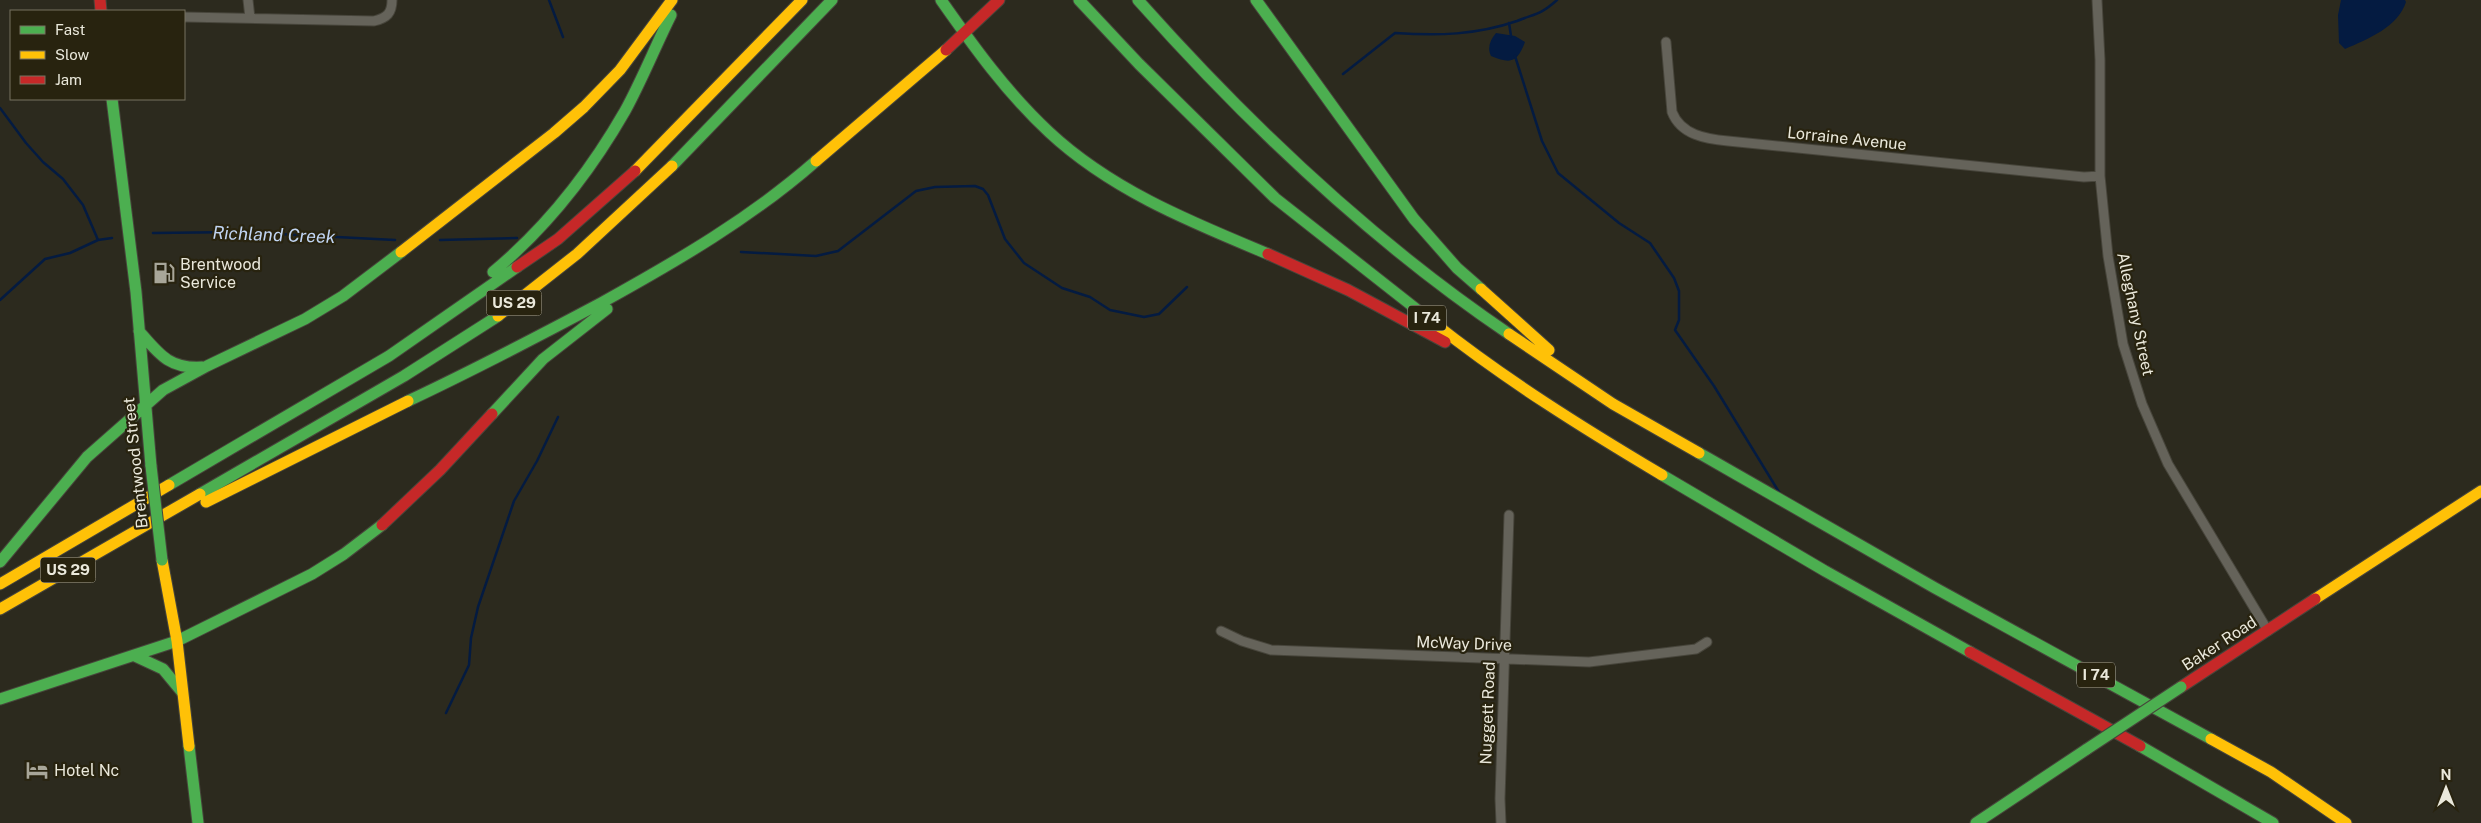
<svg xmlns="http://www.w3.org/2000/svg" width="2481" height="823" viewBox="0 0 2481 823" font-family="'Public Sans',sans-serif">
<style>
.water{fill:#041b41}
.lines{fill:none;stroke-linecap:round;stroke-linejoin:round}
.stream{stroke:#041b41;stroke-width:2.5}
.street-casing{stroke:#47453b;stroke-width:11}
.fast-casing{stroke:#47453b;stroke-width:13}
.slow-casing{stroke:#47453b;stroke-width:13}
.jam-casing{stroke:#47453b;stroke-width:13}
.street{stroke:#65635a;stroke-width:9}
.fast{stroke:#4caf50;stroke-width:11}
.slow{stroke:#ffc107;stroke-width:11}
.jam{stroke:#c62828;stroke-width:11}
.fast-bridge-casing{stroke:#47453b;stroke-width:13;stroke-linecap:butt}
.fast-bridge{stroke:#4caf50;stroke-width:11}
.labels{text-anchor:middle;stroke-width:4.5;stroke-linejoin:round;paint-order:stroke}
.shield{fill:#28230f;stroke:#b0ad9e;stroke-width:1}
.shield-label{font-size:15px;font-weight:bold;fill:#eae8db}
.street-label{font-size:16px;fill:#eae8db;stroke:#28230f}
.poi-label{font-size:16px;fill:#eae8db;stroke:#28230f;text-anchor:start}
.water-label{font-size:18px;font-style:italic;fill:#c1d5f3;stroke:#28230f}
</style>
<rect width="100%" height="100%" fill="#2c2a1e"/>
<path class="water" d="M 2341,0 L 2405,0 L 2406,2 C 2398,27 2368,39 2345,49 L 2339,43 L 2338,15 Z
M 1496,33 L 1515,36 L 1525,42 C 1517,63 1511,64 1491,56 C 1487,48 1490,40 1496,33 Z"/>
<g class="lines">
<path class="stream" d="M 549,0 L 563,37
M 1509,23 L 1511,36
M 1515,56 L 1542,141 L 1558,173 L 1619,223 L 1650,243 L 1674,278 L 1679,291 L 1679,320 L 1675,330 L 1714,386 L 1779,492
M 1343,74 L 1395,33 C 1438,36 1476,35 1517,21 C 1537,13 1540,15 1557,0
M 0,108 L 26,143 L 43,162 L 63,179 L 83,205 L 98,240
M 153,233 L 240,232 L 395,240
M 440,240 L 517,238
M 741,252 L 816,256 L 838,251 L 916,191 L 935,187 L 975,186 L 983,189 L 988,195 L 1005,239 L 1024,263 L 1062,288 L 1090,297 L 1110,310 L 1144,317 L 1159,314 L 1187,287
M 0,300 L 45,259 L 70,253 L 98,240 L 112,238
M 446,713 L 469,665 L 471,638 L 478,607 L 514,501 L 537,461 L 558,417"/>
<g class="street-casing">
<path id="street" d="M 248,0 L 250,18
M 2097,0 L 2100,60 L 2100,176 L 2108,256 L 2123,344 L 2142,404 L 2168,464 L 2268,631
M 184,17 L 374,21 C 387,18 392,13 392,0
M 1666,42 L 1672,112 C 1681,135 1706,139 1728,141 L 2084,177 L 2100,176
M 1221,631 L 1242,641 L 1271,650 L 1589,662 L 1696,649 L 1707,642
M 1501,823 L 1500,799 L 1509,515"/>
</g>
<g class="fast-casing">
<path id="fast" d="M 941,0 C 974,47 1007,93 1049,132 C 1111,190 1191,222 1268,254
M 1079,0 L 1139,64 L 1275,198 L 1434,323
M 1138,0 C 1249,125 1370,240 1509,334
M 1256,0 L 1414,219 L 1457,268 L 1481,289
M 112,99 L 136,292 L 151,466
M 672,166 L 832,0
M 493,272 C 547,227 590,172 625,111 C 642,80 655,47 671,15
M 139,331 C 159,354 169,369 202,367
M 408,401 C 474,370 537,337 601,303 C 677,261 751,218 816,161
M 492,414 L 543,359 L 607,309
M 1699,453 L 1935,588 L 2211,739
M 1662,475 L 1825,571 L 1970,652
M 169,485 L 389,356 L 517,267
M 200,494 L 404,376 L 498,316
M 0,562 L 87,457 L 163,390 L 207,366 L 305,319 L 343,296 L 401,252
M 135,656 L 163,669 L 182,692
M 0,699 L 177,641 L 312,574 L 344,554 L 382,525
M 189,746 L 198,823
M 2140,746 L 2273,823
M 1976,823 L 2087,749"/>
</g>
<g class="slow-casing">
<path id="slow" d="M 816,161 L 946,50
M 635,171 L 802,0
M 401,252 L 554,133 L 584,107 L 620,70 L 672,0
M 1481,289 L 1549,350
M 498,316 L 577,254 L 672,166
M 1434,323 C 1506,380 1583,428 1662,475
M 1509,334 L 1613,404 L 1699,453
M 206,502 L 408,401
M 162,560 L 177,641 L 189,746
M 0,584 L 169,485
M 2315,599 L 2481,491
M 0,609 L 200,494
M 2211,739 L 2271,772 L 2346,823"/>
</g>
<g class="jam-casing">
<path id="jam" d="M 100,0 L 101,11
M 946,50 L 999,0
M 1268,254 L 1348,290 L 1445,342
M 517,267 L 558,239 L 635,171
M 382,525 L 440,470 L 492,414
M 1970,652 L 2140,746
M 2181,687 L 2315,599"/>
</g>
<use href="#street" class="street"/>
<use href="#fast" class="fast"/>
<use href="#slow" class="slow"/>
<use href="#jam" class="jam"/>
<g class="fast-bridge-casing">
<path id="fast-bridge" d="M 151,466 L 162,560
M 2087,749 L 2181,687"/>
</g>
<use href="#fast-bridge" class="fast-bridge"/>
</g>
<defs>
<g id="fuel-bare" transform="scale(1.725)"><path d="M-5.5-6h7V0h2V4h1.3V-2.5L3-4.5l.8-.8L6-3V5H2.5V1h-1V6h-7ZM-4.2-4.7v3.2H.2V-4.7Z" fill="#a8a699" stroke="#28230f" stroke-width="2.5" paint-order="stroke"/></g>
<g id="hotel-bare" transform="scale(1.725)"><path d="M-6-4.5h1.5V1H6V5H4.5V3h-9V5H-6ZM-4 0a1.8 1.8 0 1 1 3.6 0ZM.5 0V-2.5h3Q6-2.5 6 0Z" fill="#a8a699" stroke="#28230f" stroke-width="2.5" paint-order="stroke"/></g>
</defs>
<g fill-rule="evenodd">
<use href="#fuel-bare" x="164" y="273"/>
<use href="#hotel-bare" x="37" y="770"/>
</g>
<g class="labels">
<g class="shield">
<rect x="486.5" y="290.5" width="55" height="25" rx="4"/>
<rect x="1408" y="305.5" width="38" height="25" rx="4"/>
<rect x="40.5" y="557.5" width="55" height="25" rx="4"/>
<rect x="2077" y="662.5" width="38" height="25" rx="4"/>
</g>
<g class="shield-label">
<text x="514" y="308">US 29</text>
<text x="1427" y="323">I 74</text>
<text x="68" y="575">US 29</text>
<text x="2096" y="680">I 74</text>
</g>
<g class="street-label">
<text transform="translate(1847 138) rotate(6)" y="6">Lorraine Avenue</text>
<text transform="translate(2136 314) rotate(78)" y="6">Alleghany Street</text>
<text transform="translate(135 463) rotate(-96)" y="6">Brentwood Street</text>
<text transform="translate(1464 643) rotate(2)" y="6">McWay Drive</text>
<text transform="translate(2219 643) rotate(-33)" y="6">Baker Road</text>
<text transform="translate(1487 713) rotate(-88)" y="6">Nuggett Road</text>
</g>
<g class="poi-label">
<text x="180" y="270">Brentwood<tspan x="180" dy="18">Service</tspan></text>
<text x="54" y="776">Hotel Nc</text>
</g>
<g class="water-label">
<text transform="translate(274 235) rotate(2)" y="6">Richland Creek</text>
</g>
</g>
<rect x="10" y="10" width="175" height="90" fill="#28230f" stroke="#767261"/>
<rect x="20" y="26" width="25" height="8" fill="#4caf50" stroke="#767261"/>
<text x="55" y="35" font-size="15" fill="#eae8db">Fast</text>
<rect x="20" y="51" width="25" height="8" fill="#ffc107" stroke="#767261"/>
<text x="55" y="60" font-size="15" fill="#eae8db">Slow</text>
<rect x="20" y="76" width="25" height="8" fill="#c62828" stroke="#767261"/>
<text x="55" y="85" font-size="15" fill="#eae8db">Jam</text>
<g transform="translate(2446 788)" stroke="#28230f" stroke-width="4" paint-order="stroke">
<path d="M0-4L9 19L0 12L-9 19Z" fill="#eae8db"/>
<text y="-8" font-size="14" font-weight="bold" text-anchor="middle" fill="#eae8db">N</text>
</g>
</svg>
